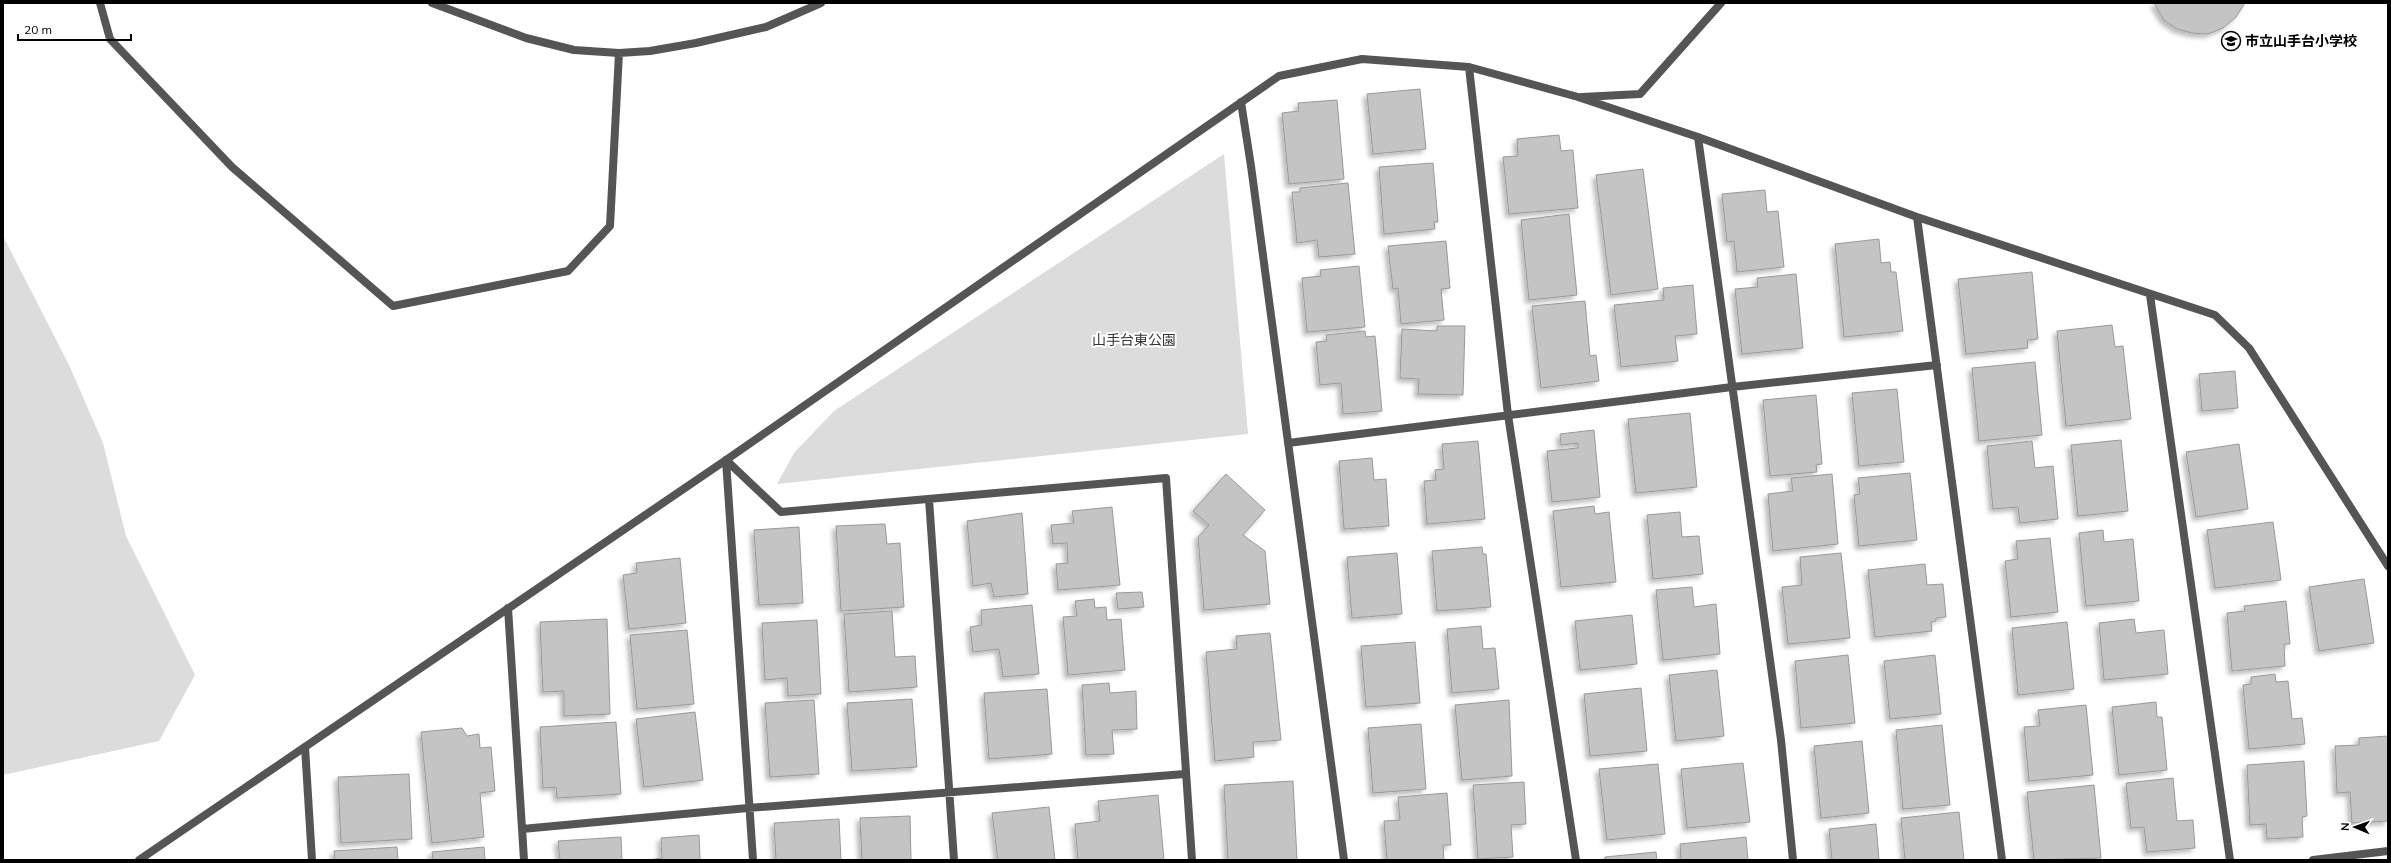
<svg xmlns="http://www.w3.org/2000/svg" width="2391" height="863" viewBox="0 0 2391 863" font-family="Mulish,'Noto Sans JP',sans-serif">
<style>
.green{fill:#dcdcdc}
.building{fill:#c4c4c4;stroke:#999;filter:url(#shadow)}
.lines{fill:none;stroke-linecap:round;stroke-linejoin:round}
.minor{stroke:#555;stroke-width:8}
.labels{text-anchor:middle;stroke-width:4;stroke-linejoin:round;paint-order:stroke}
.poi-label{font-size:14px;font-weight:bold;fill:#000;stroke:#fff;text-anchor:start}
.park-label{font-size:14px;fill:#333;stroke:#fff}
</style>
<defs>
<filter id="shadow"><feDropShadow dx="-3.5" dy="3.5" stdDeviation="2" flood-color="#0004"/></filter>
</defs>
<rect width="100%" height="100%" fill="#fff"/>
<path class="green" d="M 1224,154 L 1248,434 L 777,484 L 794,453 L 834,411 Z
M 3,236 L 69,365 L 103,443 L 126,536 L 195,675 L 159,741 L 3,775 Z"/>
<path class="building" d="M 2154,3 L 2245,3 L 2236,17 L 2223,28 L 2208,34 L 2192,33 L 2177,29 L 2164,20 Z
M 1420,89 L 1426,149 L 1373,154 L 1367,94 Z
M 1337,100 L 1344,179 L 1289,184 L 1282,113 L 1299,111 L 1298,103 Z
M 1559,135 L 1561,151 L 1573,150 L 1578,208 L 1509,214 L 1503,157 L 1518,156 L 1517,139 Z
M 1433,163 L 1438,222 L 1434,222 L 1435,229 L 1384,234 L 1379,167 Z
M 1643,169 L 1658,289 L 1611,295 L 1596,175 Z
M 1348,183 L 1355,254 L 1319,257 L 1317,240 L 1297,243 L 1292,192 L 1300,192 L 1300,188 Z
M 1765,190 L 1767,212 L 1778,211 L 1784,267 L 1737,272 L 1734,241 L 1727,242 L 1722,194 Z
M 1569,214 L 1577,295 L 1529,300 L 1521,220 Z
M 1879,239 L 1881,263 L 1890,262 L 1891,272 L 1896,272 L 1903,331 L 1844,337 L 1835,244 Z
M 1446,241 L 1450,288 L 1441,289 L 1444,320 L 1401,324 L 1398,288 L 1393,289 L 1388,246 Z
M 1359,266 L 1365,327 L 1307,332 L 1302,278 L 1321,276 L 1320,270 Z
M 2032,272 L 2038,339 L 2027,340 L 2028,348 L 1966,354 L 1958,279 Z
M 1796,274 L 1803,348 L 1742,354 L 1735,289 L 1758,287 L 1757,278 Z
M 1693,285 L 1697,334 L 1675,336 L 1678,361 L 1621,367 L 1614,305 L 1664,300 L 1663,288 Z
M 1585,301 L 1590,356 L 1596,355 L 1599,381 L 1541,388 L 1532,306 Z
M 2112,325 L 2115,347 L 2123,346 L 2131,419 L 2066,426 L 2057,331 Z
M 1437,326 L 1465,326 L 1463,395 L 1418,394 L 1419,379 L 1400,378 L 1402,329 L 1437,331 Z
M 1365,331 L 1366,337 L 1375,336 L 1382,411 L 1343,414 L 1341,383 L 1320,385 L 1316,342 L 1327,341 L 1326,335 Z
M 2035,362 L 2042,435 L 1979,441 L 1972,368 Z
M 2235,371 L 2238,408 L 2202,411 L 2199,374 Z
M 1897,389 L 1904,462 L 1859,466 L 1852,393 Z
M 1816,395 L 1822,464 L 1816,465 L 1817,472 L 1770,476 L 1763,400 Z
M 1690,413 L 1697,487 L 1636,493 L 1628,419 Z
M 1594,430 L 1600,497 L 1552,502 L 1547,451 L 1578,448 L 1578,443 L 1561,445 L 1560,434 Z
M 2121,440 L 2128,511 L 2078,516 L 2071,445 Z
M 1478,441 L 1485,519 L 1427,524 L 1424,481 L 1436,480 L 1435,470 L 1444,469 L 1442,444 Z
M 2032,441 L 2035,468 L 2053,466 L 2058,519 L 2020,523 L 2018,507 L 1993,509 L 1987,446 Z
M 2239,444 L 2248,509 L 2196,517 L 2186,452 Z
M 1372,458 L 1374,480 L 1386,479 L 1389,526 L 1344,529 L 1339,461 Z
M 1910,473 L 1917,540 L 1859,546 L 1854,495 L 1860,494 L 1858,478 Z
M 1226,474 L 1265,510 L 1243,535 L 1265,551 L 1270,604 L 1204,610 L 1198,537 L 1209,525 L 1193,511 Z
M 1832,474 L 1838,544 L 1773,551 L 1768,494 L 1793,491 L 1791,478 Z
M 1594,506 L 1595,514 L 1609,512 L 1616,582 L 1561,587 L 1553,511 Z
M 1112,507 L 1120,585 L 1058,590 L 1056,564 L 1068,563 L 1067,543 L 1053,544 L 1051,525 L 1074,523 L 1072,511 Z
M 1680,512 L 1682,537 L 1699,536 L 1703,574 L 1653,579 L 1647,515 Z
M 1022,513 L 1028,594 L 994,597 L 991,583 L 973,586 L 967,521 Z
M 2273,522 L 2281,580 L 2215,588 L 2207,530 Z
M 885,524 L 887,544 L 900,543 L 904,607 L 841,611 L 836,526 Z
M 799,527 L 803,603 L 759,605 L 754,530 Z
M 2103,530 L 2104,542 L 2133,539 L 2139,601 L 2086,606 L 2079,533 Z
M 2050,538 L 2058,612 L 2011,617 L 2005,561 L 2018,559 L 2016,541 Z
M 1482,547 L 1483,554 L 1486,554 L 1491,607 L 1437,611 L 1432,551 Z
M 1397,553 L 1402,614 L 1352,618 L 1347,557 Z
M 1841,553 L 1850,638 L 1788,644 L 1782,587 L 1802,585 L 1800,557 Z
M 680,558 L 686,623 L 629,629 L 623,575 L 637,573 L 636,563 Z
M 1925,564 L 1927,585 L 1943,584 L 1946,617 L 1936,618 L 1936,621 L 1931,622 L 1932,631 L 1875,637 L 1868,570 Z
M 2364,579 L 2374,643 L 2319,651 L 2309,587 Z
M 1692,587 L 1694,607 L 1716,604 L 1720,654 L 1663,660 L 1656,590 Z
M 1142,592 L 1144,607 L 1118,609 L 1116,593 Z
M 1094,599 L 1095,608 L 1106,607 L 1107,620 L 1121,619 L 1125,670 L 1068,675 L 1063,617 L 1077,616 L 1075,601 Z
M 2286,601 L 2290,644 L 2284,644 L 2285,666 L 2232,671 L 2227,613 L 2245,611 L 2244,606 Z
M 1032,605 L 1039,674 L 1003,677 L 999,649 L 973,652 L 970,627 L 982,625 L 981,610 Z
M 892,611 L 895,657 L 915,656 L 917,687 L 849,692 L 844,614 Z
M 1632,615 L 1637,664 L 1580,670 L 1575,621 Z
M 607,619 L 610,714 L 564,716 L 564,691 L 543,692 L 540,622 Z
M 2134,619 L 2136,633 L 2164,630 L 2168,674 L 2104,680 L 2099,623 Z
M 817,620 L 821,694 L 788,696 L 787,678 L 765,680 L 762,623 Z
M 2067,622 L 2074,689 L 2018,695 L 2012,628 Z
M 1481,626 L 1483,649 L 1495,648 L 1499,689 L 1452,693 L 1447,629 Z
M 687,630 L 694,704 L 637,709 L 630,635 Z
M 1270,633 L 1281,740 L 1253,742 L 1254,757 L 1215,761 L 1206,652 L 1237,649 L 1236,636 Z
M 1415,642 L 1420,703 L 1366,707 L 1361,646 Z
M 1848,655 L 1855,723 L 1801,728 L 1795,661 Z
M 1935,655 L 1941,714 L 1890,719 L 1884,661 Z
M 1717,670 L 1724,736 L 1676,741 L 1669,675 Z
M 2275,674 L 2276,682 L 2288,681 L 2292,719 L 2302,718 L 2305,744 L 2249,749 L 2243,685 L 2251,684 L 2251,677 Z
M 1109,683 L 1110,693 L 1136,691 L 1137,729 L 1112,730 L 1114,754 L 1086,755 L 1082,685 Z
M 1641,688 L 1647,751 L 1590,756 L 1584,694 Z
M 1047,689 L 1052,754 L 989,759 L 984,693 Z
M 912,699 L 917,767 L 852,771 L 847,703 Z
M 814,700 L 819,774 L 770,777 L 765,703 Z
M 1509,700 L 1512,776 L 1462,780 L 1455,705 Z
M 2156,702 L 2157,717 L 2162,717 L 2167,770 L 2119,775 L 2112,707 Z
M 2086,705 L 2093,775 L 2029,781 L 2024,727 L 2040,726 L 2038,710 Z
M 695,712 L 703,780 L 644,787 L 636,719 Z
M 616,722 L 621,794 L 557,798 L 556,787 L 543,788 L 540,727 Z
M 1421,724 L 1426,789 L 1373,793 L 1368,728 Z
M 1942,725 L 1950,805 L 1903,809 L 1896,730 Z
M 462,728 L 467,736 L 479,734 L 480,748 L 491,747 L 495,791 L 480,793 L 484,837 L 432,843 L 421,732 Z
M 2388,736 L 2388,821 L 2352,823 L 2350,792 L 2337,793 L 2335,746 L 2359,745 L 2359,738 Z
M 1862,741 L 1869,813 L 1821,818 L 1814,746 Z
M 2304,761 L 2307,816 L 2302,817 L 2303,837 L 2267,839 L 2266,824 L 2250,825 L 2247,765 Z
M 1743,763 L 1750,822 L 1687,828 L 1681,769 Z
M 1658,764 L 1665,834 L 1607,840 L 1599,769 Z
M 409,774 L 412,839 L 341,843 L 338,777 Z
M 2173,778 L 2177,821 L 2193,820 L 2195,848 L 2147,852 L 2144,827 L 2131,828 L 2126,783 Z
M 1293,781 L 1297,860 L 1228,860 L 1224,785 Z
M 1524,782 L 1526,824 L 1511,825 L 1513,857 L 1478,859 L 1473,785 Z
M 2094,785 L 2101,858 L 2034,860 L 2027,792 Z
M 1447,793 L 1451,845 L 1443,845 L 1444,860 L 1387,860 L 1384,821 L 1400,820 L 1398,797 Z
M 1158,795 L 1164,860 L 1078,860 L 1075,824 L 1100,821 L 1098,801 Z
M 1049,807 L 1055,860 L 998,860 L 992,813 Z
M 1959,812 L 1964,860 L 1905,860 L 1901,818 Z
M 910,816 L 911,860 L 862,860 L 860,818 Z
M 839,819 L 841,860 L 776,860 L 774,823 Z
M 1876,824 L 1879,860 L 1832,860 L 1829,829 Z
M 699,835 L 700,860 L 649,860 L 662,858 L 661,838 Z
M 621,837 L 622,860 L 560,860 L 558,841 Z
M 1746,837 L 1748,860 L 1681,860 L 1680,844 Z
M 397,847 L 398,860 L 335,860 L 334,851 Z
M 484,847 L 485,860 L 433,860 L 432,852 Z
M 1656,852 L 1657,860 L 1605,860 L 1605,857 Z"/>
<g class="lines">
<path class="minor" d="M 100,3 L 110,39 L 232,167 L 393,306 L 568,271 L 610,226 L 619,53
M 432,3 L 526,38 L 574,50 L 619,53 L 650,51 L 696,43 L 766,27 L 821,3
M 1469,67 L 1508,415 L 1576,860
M 1582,97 L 1640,94 L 1721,3
M 1241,102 L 1251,166 L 1344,860
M 1698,137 L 1781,740 L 1793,860
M 1917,217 L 2002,860
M 2150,295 L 2230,860
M 1288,443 L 1732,387 L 1937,365
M 726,460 L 781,512 L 1166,478 L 1192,860
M 726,460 L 753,860
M 929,499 L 954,860
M 508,608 L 524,860
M 305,747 L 312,860
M 522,829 L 748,808 L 1185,774
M 139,860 L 726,460 L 1279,76 L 1362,59 L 1469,67 L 1578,97 L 1698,137 L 1917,217 L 2215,315 L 2249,348 L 2388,566
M 2313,860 L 2388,851"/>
</g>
<defs>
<g id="school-ring" transform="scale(1)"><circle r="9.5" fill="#fff" stroke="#000" stroke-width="1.5"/><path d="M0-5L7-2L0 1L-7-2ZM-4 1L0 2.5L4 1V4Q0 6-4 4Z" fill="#000"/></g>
</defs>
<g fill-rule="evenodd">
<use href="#school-ring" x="2231" y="41"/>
</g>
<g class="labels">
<g class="poi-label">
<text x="2245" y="46">市立山手台小学校</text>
</g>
<g class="park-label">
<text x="1134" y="345">山手台東公園</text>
</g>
</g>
<rect width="2391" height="863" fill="none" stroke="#000000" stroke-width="8"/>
<g transform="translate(2355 827) rotate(272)" stroke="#ffffff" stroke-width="3" paint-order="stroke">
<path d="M0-3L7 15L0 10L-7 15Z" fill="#000000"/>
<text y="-6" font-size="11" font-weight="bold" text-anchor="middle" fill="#000000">N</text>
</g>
<path d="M18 34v6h113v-6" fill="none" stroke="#000000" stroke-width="2"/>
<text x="24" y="34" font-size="12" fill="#000000" stroke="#ffffff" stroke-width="3" paint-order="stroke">20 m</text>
</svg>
